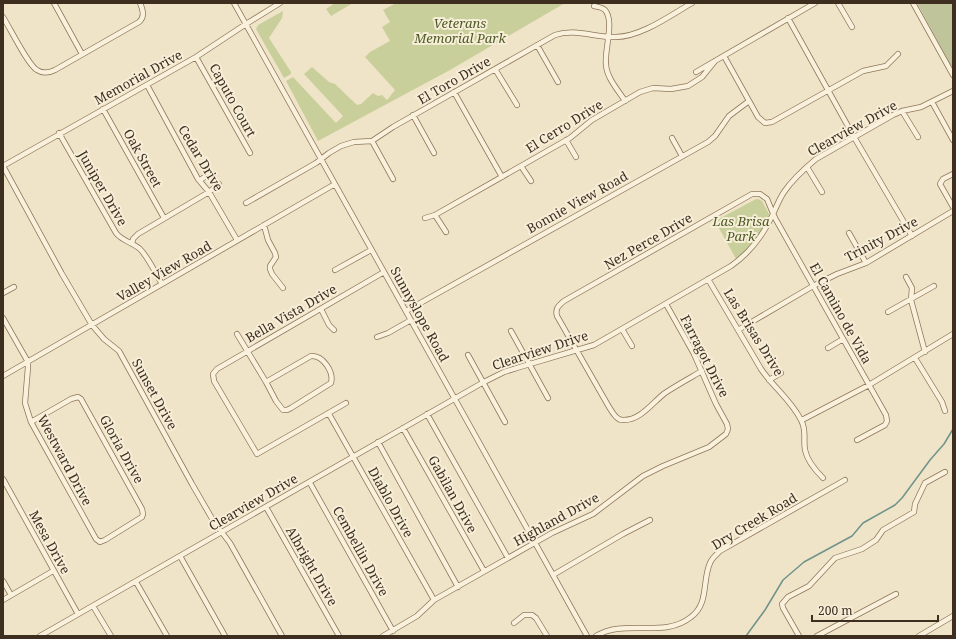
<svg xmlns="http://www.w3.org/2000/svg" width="956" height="639" viewBox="0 0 956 639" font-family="'Noto Serif',serif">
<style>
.green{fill:#c9cf9b}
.cemetery{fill:#bfc49a}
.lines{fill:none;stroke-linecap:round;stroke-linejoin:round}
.stream{stroke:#6f938a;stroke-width:1.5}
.minor-casing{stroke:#8d765c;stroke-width:6}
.minor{stroke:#faf1dc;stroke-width:4.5}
.labels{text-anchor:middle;stroke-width:4;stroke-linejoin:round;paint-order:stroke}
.park-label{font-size:13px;font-style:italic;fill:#4d5a26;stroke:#f7eed8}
.street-label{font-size:13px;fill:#3d2e20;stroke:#f7eed8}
</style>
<rect width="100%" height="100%" fill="#f0e4c8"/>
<path class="green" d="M 335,3 L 353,3 L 331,16 L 326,9 Z
M 396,3 L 565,3 L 450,70 L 318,141 L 286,81 L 293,77 L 336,123 L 343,116 L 304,74 L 312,67 L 329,82 L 335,84 L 357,105 L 361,104 L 373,93 L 378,96 L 382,95 L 387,100 L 395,90 L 365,57 L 370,52 L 390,41 L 382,27 L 390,22 L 383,10 Z
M 283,11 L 282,18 L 269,38 L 291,72 L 291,74 L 284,78 L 256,29 L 258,25 Z
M 756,199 L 758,199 L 762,201 L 769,214 C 765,230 749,250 736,259 L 715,221 Z"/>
<path class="cemetery" d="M 917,3 L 953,3 L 953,65 L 951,66 Z"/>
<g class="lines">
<path class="stream" d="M 746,636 L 765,610 L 783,580 L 804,562 L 852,536 L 863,523 L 895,505 L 902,498 L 930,460 L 944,444 L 953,429"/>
<g class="minor-casing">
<path id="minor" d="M 54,3 L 82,54
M 234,3 L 587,636
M 838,3 L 852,27
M 913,3 L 953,75
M 594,6 C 598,7 602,7 605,10 C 615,21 604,51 606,65 C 607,78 618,90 625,101
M 3,17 C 10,28 28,65 37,70 C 43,74 49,73 55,70 L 139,22 C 145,17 143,10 140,3
M 788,18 L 854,137 L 912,236
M 537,45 L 558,82
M 724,56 L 758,117 L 765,123 L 772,122 L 863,71 L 886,66 L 898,54
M 196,57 L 250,153
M 495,69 L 517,105
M 696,72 L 815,3
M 147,85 L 198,179 L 209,192 L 237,240
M 454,92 L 502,177
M 932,102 L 953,140
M 103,109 L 164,218
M 902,111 L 918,137
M 413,115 L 434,153
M 59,133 L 116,233 C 122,241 132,242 140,249 C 148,257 156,274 162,284
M 672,138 L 682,156
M 566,140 L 576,157
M 372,141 L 393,179
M 3,166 L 62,274 L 92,325 L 104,339 L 119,351 L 192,484 L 214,522 L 230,543 L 282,636
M 3,166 L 196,57 L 246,24 L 280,3
M 521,166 L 531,181
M 807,167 L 822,192
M 953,174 L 943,179 L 940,184 L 953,207
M 200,180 L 211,173
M 246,203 L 316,163 L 329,153 L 341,146 L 354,142 L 372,141 L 393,127 L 555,35 C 576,28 595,38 616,37 C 641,37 671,15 692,3
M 435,215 L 446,232
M 425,218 L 435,215 L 570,138 L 592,120 L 640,92 L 653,88 L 671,89 L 688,86 L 702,77 L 715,61
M 264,225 L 268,240 L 275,253 L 276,257 L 270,266 L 270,269 L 272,274 L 283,288
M 849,233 L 866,263
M 132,244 L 133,239 L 138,234 L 209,192 L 219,184
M 335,270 L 371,250
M 906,277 L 912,288 L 911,300 L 925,352
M 708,279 L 761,369 C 773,387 791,400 801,420 C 807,431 803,438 805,450 C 807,460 816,471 823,478
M 3,293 L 14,287
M 321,309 L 329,325 L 334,330
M 406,311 L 708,142 L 715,136 L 729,116 L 749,101
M 888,312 L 934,286
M 3,318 L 28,362 L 28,367 L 25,403 L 31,422 L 96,539 L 100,542 L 105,540 L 142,517 L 143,514 L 142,509 L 81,399 L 78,397 L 71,399 L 31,422
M 622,329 L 632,346
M 738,330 L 813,286 L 837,274 L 866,263 L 953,211
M 511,331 L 548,398
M 237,334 L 266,382
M 377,337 L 388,333 L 411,320
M 828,348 L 843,339
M 468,355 L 505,422
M 311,356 C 323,355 334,372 331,383 L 291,408 L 287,410 L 283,410 L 276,401 L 266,382 Z
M 915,358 L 942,402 L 945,411
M 702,371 C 690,378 677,385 665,393 C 653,402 641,420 624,420 C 617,421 613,413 609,407 L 557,316 C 555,309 558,306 564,301 L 752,194 L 760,194 L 767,199 L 775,218 L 886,415 L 887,421 L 885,425 L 857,440
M 3,376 L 335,184
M 769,380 L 781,373
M 346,403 L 257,454 L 214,381 L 213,374 L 217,369 L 384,272
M 329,414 L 434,600
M 427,414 L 508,558
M 802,420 L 869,385 L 953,334
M 403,428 L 484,571
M 378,442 L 458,587
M 3,479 L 78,614
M 310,483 L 393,631
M 266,507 L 339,636
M 180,556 L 225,636
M 553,575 L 623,534 L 650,520
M 3,581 L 11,595
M 136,582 L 167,636
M 3,600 L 53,571
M 93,606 L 111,636
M 514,623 L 524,615 L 532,615 L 536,618 L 547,636
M 40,636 L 482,383 L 504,372 L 520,367 L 594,345 L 731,266 C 748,254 761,238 770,220 C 775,211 778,201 784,192 C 793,179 804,169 816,159 L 893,115 L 902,111 L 921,107 L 953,91
M 383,636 L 417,616 L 434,600 L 552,533 L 593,514 L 643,476 L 663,466 L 709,447 L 726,434 L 728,429 L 727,424 L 716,404 L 694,354 L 666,304
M 596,636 C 625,618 664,639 691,617 C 709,604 702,581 710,563 C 712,558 716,555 720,551 L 845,480
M 799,636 L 783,608 L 782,604 L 788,597 L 809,586 L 835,558 L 862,549 L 876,540 L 883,530 L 914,512 L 915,504 L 925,483 L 945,472
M 817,636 L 896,594
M 919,636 L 953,616"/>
</g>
<use href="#minor" class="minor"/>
</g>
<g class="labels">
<g class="park-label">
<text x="460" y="28">Veterans<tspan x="460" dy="15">Memorial Park</tspan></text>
<text x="741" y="226">Las Brisa<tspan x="741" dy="15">Park</tspan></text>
</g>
<g class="street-label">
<text transform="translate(138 77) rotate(-29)" y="5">Memorial Drive</text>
<text transform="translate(454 80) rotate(-30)" y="5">El Toro Drive</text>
<text transform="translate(233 100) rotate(61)" y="5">Caputo Court</text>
<text transform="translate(564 126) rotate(-32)" y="5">El Cerro Drive</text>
<text transform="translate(852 128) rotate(-29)" y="5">Clearview Drive</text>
<text transform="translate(143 158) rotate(61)" y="5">Oak Street</text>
<text transform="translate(201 158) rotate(59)" y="5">Cedar Drive</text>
<text transform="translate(103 188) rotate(60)" y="5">Juniper Drive</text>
<text transform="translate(577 202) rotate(-29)" y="5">Bonnie View Road</text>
<text transform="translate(881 239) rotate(-28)" y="5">Trinity Drive</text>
<text transform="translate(648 241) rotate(-30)" y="5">Nez Perce Drive</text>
<text transform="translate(164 271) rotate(-30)" y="5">Valley View Road</text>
<text transform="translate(291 313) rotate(-30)" y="5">Bella Vista Drive</text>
<text transform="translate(841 313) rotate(61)" y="5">El Camino de Vida</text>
<text transform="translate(420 314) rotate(61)" y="5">Sunnyslope Road</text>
<text transform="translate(754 332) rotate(58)" y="5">Las Brisas Drive</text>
<text transform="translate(540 350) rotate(-18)" y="5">Clearview Drive</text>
<text transform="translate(705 356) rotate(63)" y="5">Farragot Drive</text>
<text transform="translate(155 394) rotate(61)" y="5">Sunset Drive</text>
<text transform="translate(122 449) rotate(61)" y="5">Gloria Drive</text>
<text transform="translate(65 460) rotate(62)" y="5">Westward Drive</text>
<text transform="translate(453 494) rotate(61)" y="5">Gabilan Drive</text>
<text transform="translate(253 502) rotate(-30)" y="5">Clearview Drive</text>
<text transform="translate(391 502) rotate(61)" y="5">Diablo Drive</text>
<text transform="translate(556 519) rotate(-29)" y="5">Highland Drive</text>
<text transform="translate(754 521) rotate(-31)" y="5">Dry Creek Road</text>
<text transform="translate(50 542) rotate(61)" y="5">Mesa Drive</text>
<text transform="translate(361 551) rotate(61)" y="5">Cembellin Drive</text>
<text transform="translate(312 566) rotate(60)" y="5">Albright Drive</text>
</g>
</g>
<rect width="956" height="639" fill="none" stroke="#3d2e20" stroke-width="8"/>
<path d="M812 615v6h126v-6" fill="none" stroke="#3d2e20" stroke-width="2"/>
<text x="818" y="615" font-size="12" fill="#3d2e20" stroke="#f7eed8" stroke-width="3" paint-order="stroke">200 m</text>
</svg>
